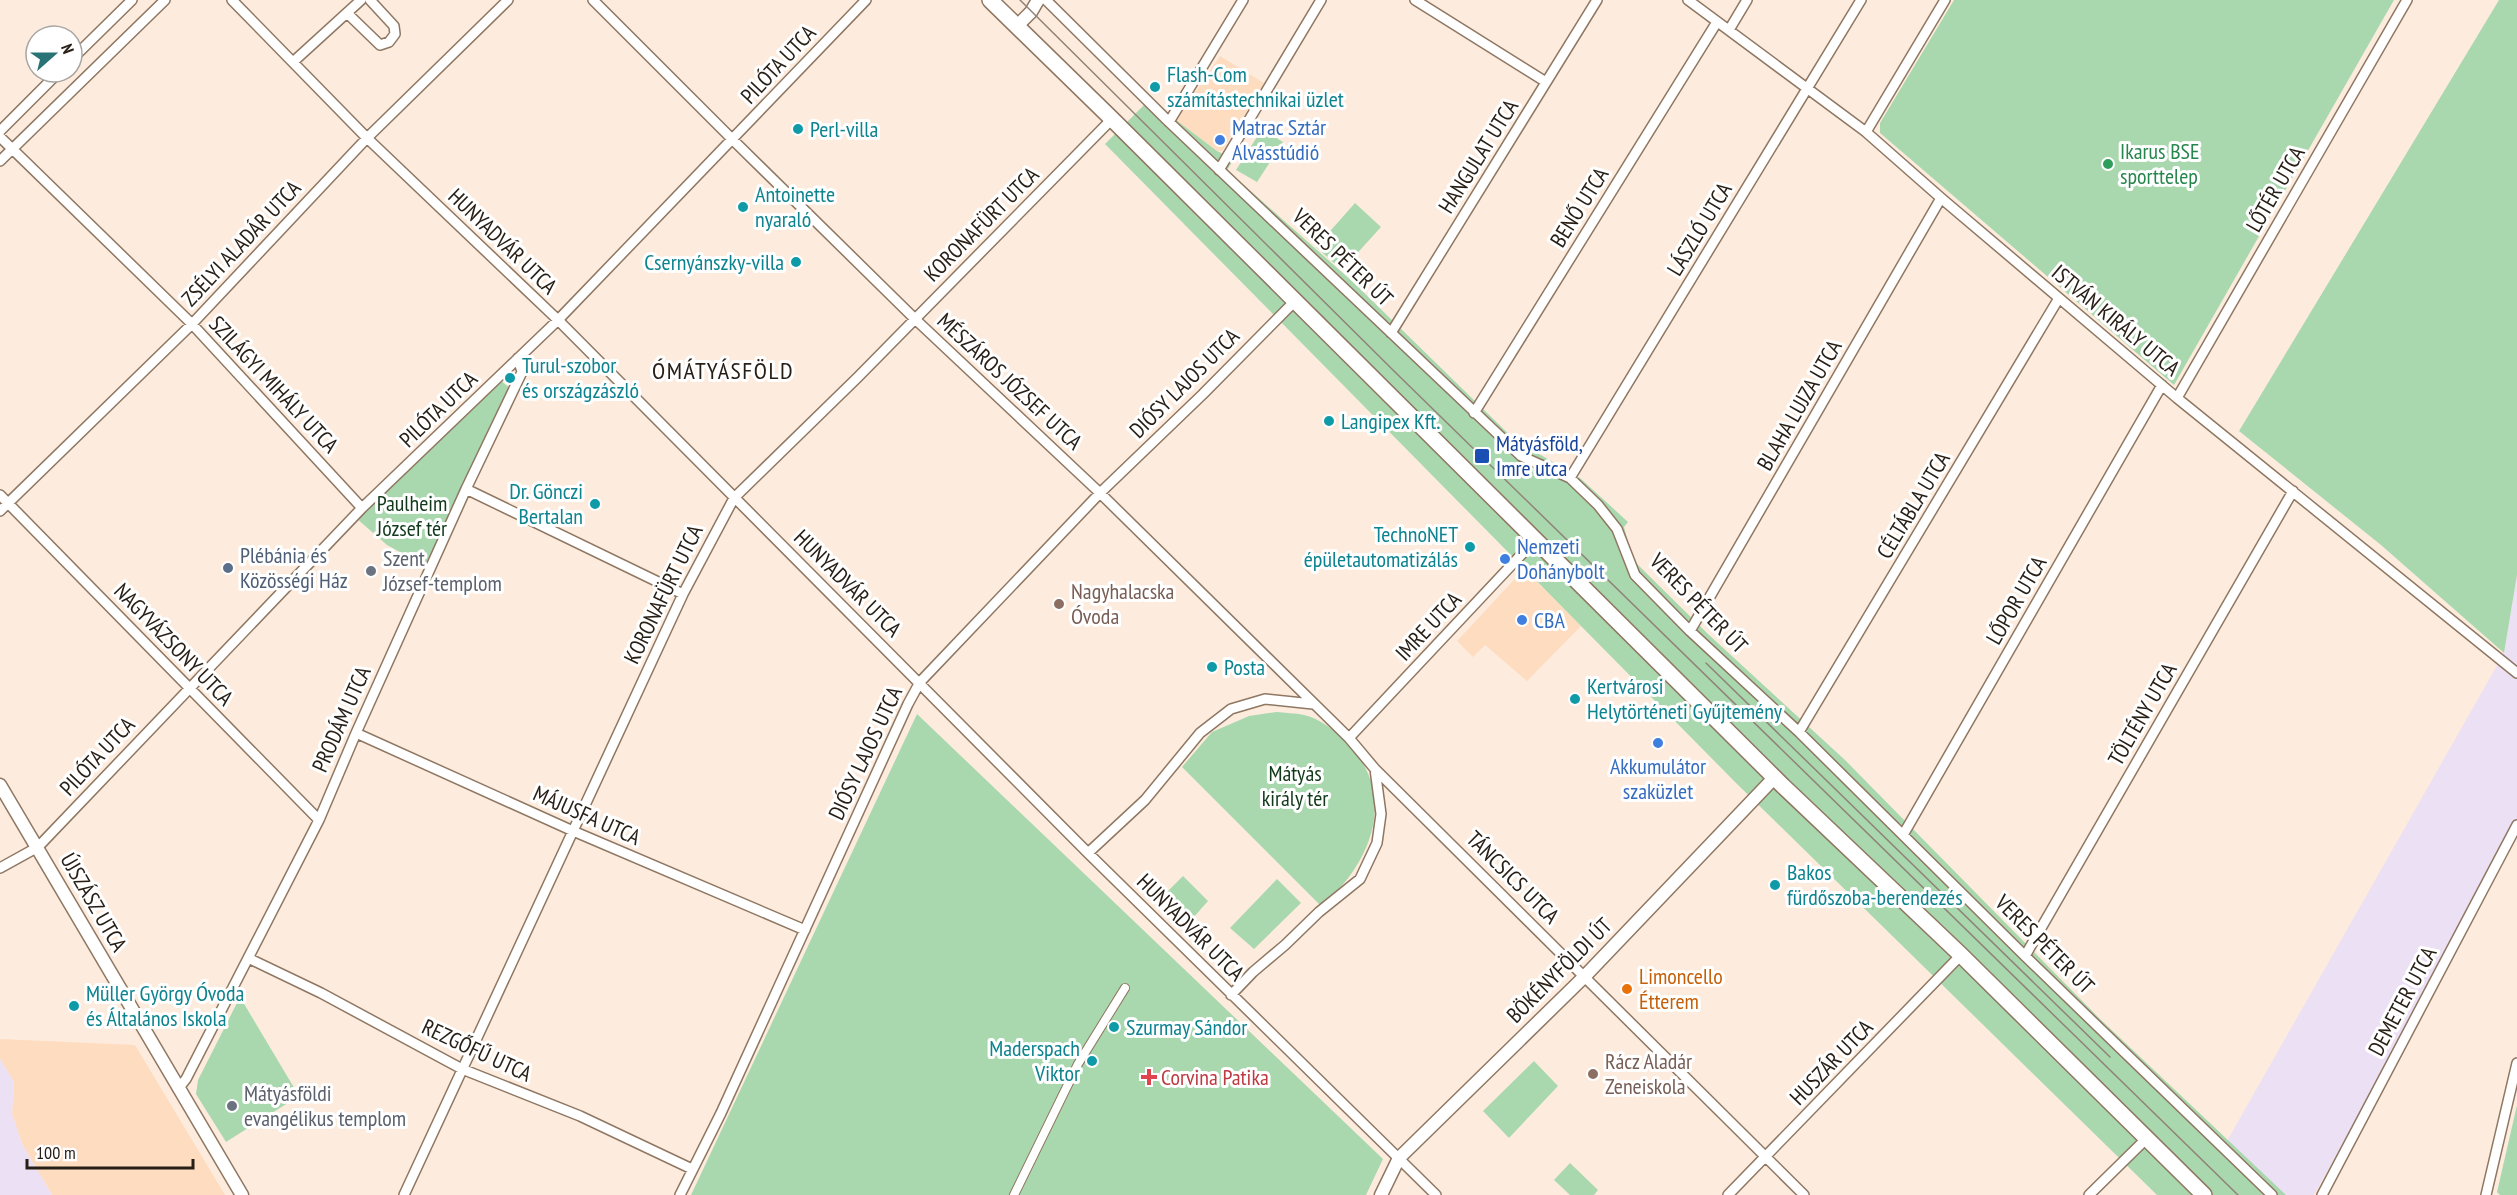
<svg xmlns="http://www.w3.org/2000/svg" width="2517" height="1195" viewBox="0 0 2517 1195" font-family="'PT Sans Narrow',sans-serif">
<style>
.built{fill:#fedcc0}
.industrial{fill:#ece0f4}
.green{fill:#a9d8af}
.lines{fill:none;stroke-linecap:round;stroke-linejoin:round}
.pedestrian-casing{stroke:#8f7762;stroke-width:10}
.minor-casing{stroke:#8f7762;stroke-width:12}
.tertiary-casing{stroke:#8f7762;stroke-width:15}
.primary-casing{stroke:#8f7762;stroke-width:18}
.pedestrian{stroke:#fff;stroke-width:8}
.minor{stroke:#fff;stroke-width:9}
.tertiary{stroke:#fff;stroke-width:12}
.primary{stroke:#fff;stroke-width:15}
.tram{stroke:#908377;stroke-width:1.5}
.culture-dot{fill:#0f9aa8;stroke:#fff;stroke-width:2}
.shop-dot{fill:#3f7fe0;stroke:#fff;stroke-width:2}
.leisure-dot{fill:#2e9e5b;stroke:#fff;stroke-width:2}
.transit-dot{fill:#1a4fb4;stroke:#fff;stroke-width:2}
.service-dot{fill:#5c6f8a;stroke:#fff;stroke-width:2}
.worship-dot{fill:#6b7280;stroke:#fff;stroke-width:2}
.education-dot{fill:#8d6e63;stroke:#fff;stroke-width:2}
.food-dot{fill:#e8710a;stroke:#fff;stroke-width:2}
.health-dot{fill:#e0444e;stroke:#fff;stroke-width:2}
.labels{text-anchor:middle;stroke-width:6;stroke-linejoin:round;paint-order:stroke}
.street-label{font-size:22px;fill:#271e15;stroke:#fff}
.culture-label{font-size:22px;fill:#0d838f;stroke:#fff;text-anchor:start}
.shop-label{font-size:22px;fill:#366cbe;stroke:#fff;text-anchor:start}
.leisure-label{font-size:22px;fill:#27864d;stroke:#fff;text-anchor:start}
.transit-label{font-size:22px;fill:#164399;stroke:#fff;text-anchor:start}
.park-label{font-size:22px;fill:#11391a;stroke:#fff}
.service-label{font-size:22px;fill:#4e5e75;stroke:#fff;text-anchor:start}
.worship-label{font-size:22px;fill:#5b616d;stroke:#fff;text-anchor:start}
.education-label{font-size:22px;fill:#785e54;stroke:#fff;text-anchor:start}
.food-label{font-size:22px;fill:#c56008;stroke:#fff;text-anchor:start}
.health-label{font-size:22px;fill:#be3a42;stroke:#fff;text-anchor:start}
.neighbourhood-label{font-size:24px;letter-spacing:1.5px;fill:#271e15;stroke:#fff}
</style>
<rect width="100%" height="100%" fill="#fdecde"/>
<path class="built" d="M 1220,56 L 1264,83 L 1222,151 L 1217,151 L 1176,120 Z
M 1524,569 L 1581,626 L 1527,681 L 1485,645 L 1473,657 L 1457,641 Z
M 0,1039 L 135,1045 L 225,1195 L 52,1195 L 22,1144 L 12,1114 L 14,1082 L 0,1059 Z"/>
<path class="industrial" d="M 2517,575 L 2517,830 L 2314,1195 L 2286,1195 L 2227,1141 L 2504,653 Z
M 0,1059 L 14,1082 L 12,1114 L 22,1144 L 52,1195 L 0,1195 Z"/>
<path class="green" d="M 1954,0 L 2394,0 L 2174,385 L 1880,133 L 1880,123 Z
M 2499,0 L 2517,0 L 2517,575 L 2504,653 L 2381,545 L 2239,431 Z
M 1151,98 L 1176,120 L 1217,151 L 1234,159 L 1227,170 L 1353,282 L 1522,447 L 1529,448 L 1580,478 L 1628,522 L 1624,527 L 1633,560 L 1708,634 L 1845,760 L 2100,1019 L 2286,1195 L 2157,1195 L 1737,784 L 1105,144 Z
M 1262,129 L 1283,142 L 1257,182 L 1236,170 Z
M 1355,203 L 1381,227 L 1342,270 L 1316,247 Z
M 500,380 L 511,389 L 429,568 L 387,545 L 356,518 Z
M 1276,712 C 1285,713 1295,713 1304,715 C 1321,719 1334,730 1346,742 C 1399,794 1372,864 1321,906 L 1182,767 L 1212,732 L 1249,716 Z
M 917,714 L 1383,1159 L 1366,1195 L 691,1195 Z
M 1183,876 L 1208,901 L 1193,918 L 1167,892 Z
M 1277,879 L 1301,903 L 1254,949 L 1230,928 Z
M 240,997 L 299,1096 L 226,1142 L 196,1094 L 198,1080 Z
M 1534,1061 L 1558,1086 L 1509,1138 L 1483,1111 Z
M 2517,1105 L 2517,1195 L 2500,1195 L 2497,1192 Z
M 1570,1163 L 1598,1190 L 1594,1195 L 1570,1195 L 1554,1180 Z"/>
<g class="lines">
<g class="pedestrian-casing">
<path id="pedestrian" d="M 1014,1195 L 1078,1064 L 1125,988"/>
</g>
<g class="minor-casing">
<path id="minor" d="M 232,0 L 367,138 L 558,320 L 1088,853 L 1436,1195
M 593,0 L 733,140 L 915,319 L 1100,493 L 1349,738 L 1375,769 L 1804,1195
M 1046,0 L 1169,122 L 1521,456 L 1570,478 L 1598,505 L 1617,529 L 1635,575 L 1690,631 L 1799,732 L 2025,956 L 2272,1195
M 1415,0 L 1546,82
M 1688,0 L 1866,132 L 1941,198 L 2177,398 L 2517,673
M 348,14 L 380,45 L 389,42 L 395,34 L 394,26 L 370,0
M 1729,30 L 1747,0
M 72,59 L 132,0
M 293,62 L 361,0
M 1169,122 L 1243,0
M 0,131 L 59,72
M 1866,132 L 1945,0
M 0,137 L 192,324 L 362,508
M 0,161 L 165,0
M 1219,170 L 1321,0
M 1391,333 L 1597,0
M 2177,398 L 2407,0
M 1474,413 L 1717,22
M 1570,478 L 1861,0
M 466,489 L 683,594
M 0,495 L 319,820
M 0,511 L 192,324 L 367,138 L 508,0
M 1690,631 L 1941,198
M 1799,732 L 2059,298
M 356,733 L 573,831 L 805,930
M 1349,738 L 1535,540
M 1903,835 L 2162,385
M 1088,853 L 1145,800 L 1200,733 L 1231,709 L 1265,699 L 1313,704
M 0,868 L 38,847 L 362,508 L 558,320 L 866,0
M 2025,956 L 2293,491
M 248,958 L 321,993 L 462,1069 L 580,1116 L 692,1169
M 1231,995 L 1253,972 L 1285,945 L 1319,912 L 1360,879 L 1377,843 L 1381,814 L 1375,769
M 178,1089 L 186,1079 L 319,820 L 356,733 L 466,489 L 522,372 L 518,358
M 404,1195 L 683,594 L 734,498 L 858,377 L 1112,119
M 680,1195 L 721,1113 L 908,704 L 920,682 L 1100,493 L 1203,394 L 1295,301
M 1728,1195 L 1961,955
M 2089,1195 L 2147,1138
M 2322,1195 L 2517,825
M 2486,1195 L 2517,1063"/>
</g>
<g class="tertiary-casing">
<path id="tertiary" d="M 1017,26 L 1031,12 L 1038,0
M 0,785 L 242,1195
M 1381,1195 L 1399,1158 L 1585,976 L 1774,778"/>
</g>
<g class="primary-casing">
<path id="primary" d="M 990,0 L 1112,119 L 1783,786 L 1961,955 L 2204,1195"/>
</g>
<use href="#pedestrian" class="pedestrian"/>
<use href="#minor" class="minor"/>
<use href="#tertiary" class="tertiary"/>
<use href="#primary" class="primary"/>
<path class="tram" d="M 1020,0 L 1397,374 L 2238,1195
M 1706,663 L 2110,1057"/>
</g>
<g class="culture-dot">
<circle cx="1155" cy="87" r="6"/>
<circle cx="798" cy="129" r="6"/>
<circle cx="743" cy="207" r="6"/>
<circle cx="796" cy="262" r="6"/>
<circle cx="510" cy="378" r="6"/>
<circle cx="1329" cy="421" r="6"/>
<circle cx="595" cy="504" r="6"/>
<circle cx="1470" cy="547" r="6"/>
<circle cx="1212" cy="667" r="6"/>
<circle cx="1575" cy="699" r="6"/>
<circle cx="1775" cy="885" r="6"/>
<circle cx="74" cy="1006" r="6"/>
<circle cx="1114" cy="1027" r="6"/>
<circle cx="1092" cy="1061" r="6"/>
</g>
<g class="shop-dot">
<circle cx="1220" cy="140" r="6"/>
<circle cx="1505" cy="559" r="6"/>
<circle cx="1522" cy="620" r="6"/>
<circle cx="1658" cy="743" r="6"/>
</g>
<circle class="leisure-dot" cx="2108" cy="164" r="6"/>
<rect class="transit-dot" x="1474" y="448" width="16" height="16" rx="3"/>
<circle class="service-dot" cx="228" cy="568" r="6"/>
<g class="worship-dot">
<circle cx="371" cy="571" r="6"/>
<circle cx="232" cy="1106" r="6"/>
</g>
<g class="education-dot">
<circle cx="1059" cy="604" r="6"/>
<circle cx="1593" cy="1074" r="6"/>
</g>
<circle class="food-dot" cx="1627" cy="989" r="6"/>
<path class="health-dot" d="M1146 1068h6v6h6v6h-6v6h-6v-6h-6v-6h6z"/>
<g class="labels">
<g class="street-label">
<text transform="translate(778 64) rotate(-47)" y="8">PILÓTA UTCA</text>
<text transform="translate(1478 156) rotate(-58)" y="8">HANGULAT UTCA</text>
<text transform="translate(2275 189) rotate(-60)" y="8">LŐTÉR UTCA</text>
<text transform="translate(1579 207) rotate(-58)" y="8">BENŐ UTCA</text>
<text transform="translate(981 224) rotate(-45)" y="8">KORONAFÜRT UTCA</text>
<text transform="translate(1699 229) rotate(-59)" y="8">LÁSZLÓ UTCA</text>
<text transform="translate(503 241) rotate(44)" y="8">HUNYADVÁR UTCA</text>
<text transform="translate(241 243) rotate(-47)" y="8">ZSÉLYI ALADÁR UTCA</text>
<text transform="translate(1343 257) rotate(44)" y="8">VERES PÉTER ÚT</text>
<text transform="translate(2116 320) rotate(40)" y="8">ISTVÁN KIRÁLY UTCA</text>
<text transform="translate(1010 381) rotate(43)" y="8">MÉSZÁROS JÓZSEF UTCA</text>
<text transform="translate(1184 383) rotate(-45)" y="8">DIÓSY LAJOS UTCA</text>
<text transform="translate(274 384) rotate(47)" y="8">SZILÁGYI MIHÁLY UTCA</text>
<text transform="translate(1799 405) rotate(-60)" y="8">BLAHA LUJZA UTCA</text>
<text transform="translate(438 409) rotate(-44)" y="8">PILÓTA UTCA</text>
<text transform="translate(1913 505) rotate(-59)" y="8">CÉLTÁBLA UTCA</text>
<text transform="translate(848 583) rotate(45)" y="8">HUNYADVÁR UTCA</text>
<text transform="translate(663 594) rotate(-64)" y="8">KORONAFÜRT UTCA</text>
<text transform="translate(2016 600) rotate(-60)" y="8">LŐPOR UTCA</text>
<text transform="translate(1699 603) rotate(46)" y="8">VERES PÉTER ÚT</text>
<text transform="translate(1428 626) rotate(-47)" y="8">IMRE UTCA</text>
<text transform="translate(174 644) rotate(46)" y="8">NAGYVÁZSONY UTCA</text>
<text transform="translate(2142 714) rotate(-60)" y="8">TÖLTÉNY UTCA</text>
<text transform="translate(341 719) rotate(-66)" y="8">PRODÁM UTCA</text>
<text transform="translate(865 753) rotate(-65)" y="8">DIÓSY LAJOS UTCA</text>
<text transform="translate(97 756) rotate(-47)" y="8">PILÓTA UTCA</text>
<text transform="translate(587 815) rotate(24)" y="8">MÁJUSFA UTCA</text>
<text transform="translate(1513 877) rotate(45)" y="8">TÁNCSICS UTCA</text>
<text transform="translate(94 902) rotate(60)" y="8">ÚJSZÁSZ UTCA</text>
<text transform="translate(1191 927) rotate(45)" y="8">HUNYADVÁR UTCA</text>
<text transform="translate(2045 944) rotate(45)" y="8">VERES PÉTER ÚT</text>
<text transform="translate(1559 970) rotate(-45)" y="8">BÖKÉNYFÖLDI ÚT</text>
<text transform="translate(2402 1001) rotate(-62)" y="8">DEMETER UTCA</text>
<text transform="translate(477 1050) rotate(25)" y="8">REZGŐFŰ UTCA</text>
<text transform="translate(1831 1062) rotate(-46)" y="8">HUSZÁR UTCA</text>
</g>
<g class="culture-label">
<text x="1167" y="82">Flash-Com<tspan x="1167" dy="25">számítástechnikai üzlet</tspan></text>
<text x="810" y="137">Perl-villa</text>
<text x="755" y="202">Antoinette<tspan x="755" dy="25">nyaraló</tspan></text>
<text x="784" y="270" text-anchor="end">Csernyánszky-villa</text>
<text x="522" y="373">Turul-szobor<tspan x="522" dy="25">és országzászló</tspan></text>
<text x="1341" y="429">Langipex Kft.</text>
<text x="583" y="499" text-anchor="end">Dr. Gönczi<tspan x="583" dy="25">Bertalan</tspan></text>
<text x="1458" y="542" text-anchor="end">TechnoNET<tspan x="1458" dy="25">épületautomatizálás</tspan></text>
<text x="1224" y="675">Posta</text>
<text x="1587" y="694">Kertvárosi<tspan x="1587" dy="25">Helytörténeti Gyűjtemény</tspan></text>
<text x="1787" y="880">Bakos<tspan x="1787" dy="25">fürdőszoba-berendezés</tspan></text>
<text x="86" y="1001">Müller György Óvoda<tspan x="86" dy="25">és Általános Iskola</tspan></text>
<text x="1126" y="1035">Szurmay Sándor</text>
<text x="1080" y="1056" text-anchor="end">Maderspach<tspan x="1080" dy="25">Viktor</tspan></text>
</g>
<g class="shop-label">
<text x="1232" y="135">Matrac Sztár<tspan x="1232" dy="25">Alvásstúdió</tspan></text>
<text x="1517" y="554">Nemzeti<tspan x="1517" dy="25">Dohánybolt</tspan></text>
<text x="1534" y="628">CBA</text>
<text x="1658" y="774" text-anchor="middle">Akkumulátor<tspan x="1658" dy="25">szaküzlet</tspan></text>
</g>
<g class="leisure-label">
<text x="2120" y="159">Ikarus BSE<tspan x="2120" dy="25">sporttelep</tspan></text>
</g>
<g class="transit-label">
<text x="1496" y="451">Mátyásföld,<tspan x="1496" dy="25">Imre utca</tspan></text>
</g>
<g class="park-label">
<text x="412" y="511">Paulheim<tspan x="412" dy="25">József tér</tspan></text>
<text x="1295" y="781">Mátyás<tspan x="1295" dy="25">király tér</tspan></text>
</g>
<g class="service-label">
<text x="240" y="563">Plébánia és<tspan x="240" dy="25">Közösségi Ház</tspan></text>
</g>
<g class="worship-label">
<text x="383" y="566">Szent<tspan x="383" dy="25">József-templom</tspan></text>
<text x="244" y="1101">Mátyásföldi<tspan x="244" dy="25">evangélikus templom</tspan></text>
</g>
<g class="education-label">
<text x="1071" y="599">Nagyhalacska<tspan x="1071" dy="25">Óvoda</tspan></text>
<text x="1605" y="1069">Rácz Aladár<tspan x="1605" dy="25">Zeneiskola</tspan></text>
</g>
<g class="food-label">
<text x="1639" y="984">Limoncello<tspan x="1639" dy="25">Étterem</tspan></text>
</g>
<g class="health-label">
<text x="1161" y="1085">Corvina Patika</text>
</g>
<g class="neighbourhood-label">
<text x="723" y="379">ÓMÁTYÁSFÖLD</text>
</g>
</g>
<g transform="translate(54 54) rotate(69)"><circle r="28" fill="#ffffff" stroke="#a9a5a1" stroke-width="1.5"/>
<path d="M0-4.5L10 22L0 15L-10 22Z" fill="#297377"/>
<text y="-9" font-size="16" font-weight="bold" text-anchor="middle" fill="#271e15">N</text>
</g>
<path d="M27 1159v9h166v-9" fill="none" stroke="#271e15" stroke-width="3"/>
<text x="36" y="1159" font-size="18" fill="#271e15" stroke="#ffffff" stroke-width="4.5" paint-order="stroke">100 m</text>
</svg>
